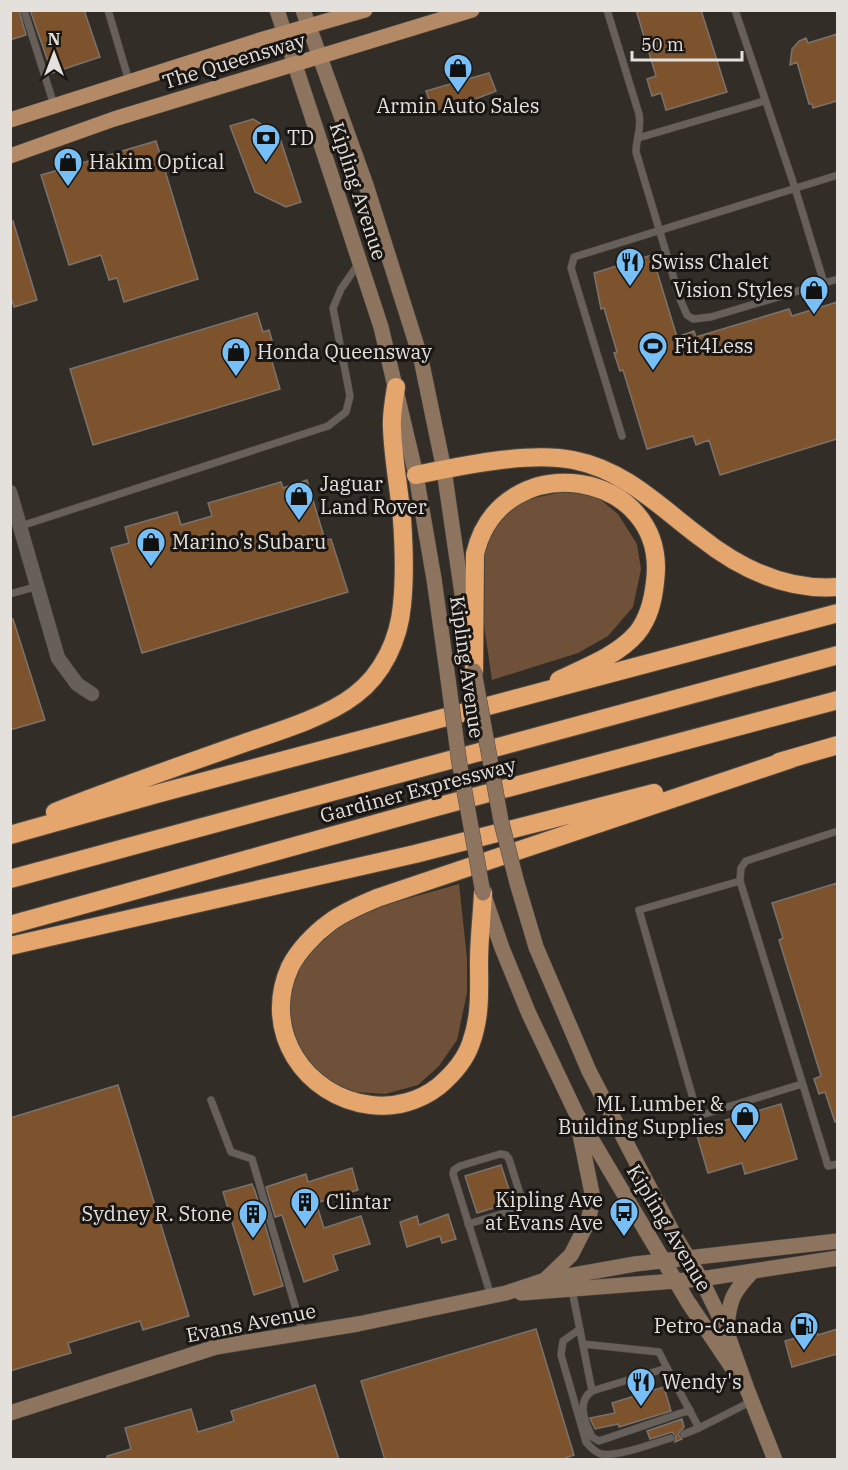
<svg xmlns="http://www.w3.org/2000/svg" width="848" height="1470" viewBox="0 0 848 1470" font-family="'IBM Plex Serif',serif">
<style>
.green{fill:#6e5138}
.building{fill:#7d532d;stroke:#7a726c;stroke-width:1.5}
.lines{fill:none;stroke-linecap:round;stroke-linejoin:round}
.service-casing{stroke:#4f4a45;stroke-width:8}
.minor-casing{stroke:#4f4a45;stroke-width:15}
.secondary-casing{stroke:#4f4a45;stroke-width:16}
.primary-casing{stroke:#4f4a45;stroke-width:16}
.motorway-casing{stroke:#4f4a45;stroke-width:20}
.service{stroke:#675f59;stroke-width:7}
.minor{stroke:#675f59;stroke-width:14}
.secondary{stroke:#8d745f;stroke-width:15}
.primary{stroke:#b38a65;stroke-width:15}
.motorway{stroke:#e5a66d;stroke-width:18}
.secondary-bridge-casing{stroke:#4f4a45;stroke-width:16;stroke-linecap:butt}
.secondary-bridge{stroke:#8d745f;stroke-width:15}
.labels{text-anchor:middle;stroke-width:6;stroke-linejoin:round;paint-order:stroke}
.street-label{font-size:20px;fill:#e4e0dc;stroke:#191613}
.poi-label{font-size:20px;fill:#e4e0dc;stroke:#191613;text-anchor:start}
</style>
<rect width="100%" height="100%" fill="#332d28"/>
<path class="green" d="M 562,492 L 595,495 L 618,514 L 637,544 L 641,569 L 633,607 L 608,636 L 578,653 L 492,680 L 484,625 L 485,545 L 502,515 L 525,500 Z
M 459,884 L 467,958 L 467,993 L 457,1040 L 439,1066 L 418,1085 L 385,1094 L 356,1092 L 330,1082 L 307,1063 L 292,1033 L 288,1009 L 296,973 L 313,949 L 341,924 L 371,909 Z"/>
<path class="building" d="M 10,10 L 19,10 L 26,35 L 10,40 Z
M 30,10 L 84,10 L 100,57 L 52,73 Z
M 636,10 L 701,10 L 727,92 L 666,110 L 661,93 L 652,96 L 647,79 L 656,76 Z
M 837,34 L 837,101 L 813,108 L 812,104 L 809,104 L 797,62 L 790,65 L 792,49 L 799,41 L 806,38 L 808,43 Z
M 489,73 L 496,91 L 460,105 L 433,111 L 426,91 Z
M 253,119 L 279,135 L 301,202 L 286,207 L 255,192 L 230,126 Z
M 156,141 L 198,279 L 124,302 L 117,278 L 109,280 L 101,255 L 69,265 L 41,175 Z
M 13,221 L 37,300 L 14,307 L 10,295 L 10,222 Z
M 652,255 L 677,337 L 694,331 L 696,337 L 789,309 L 792,316 L 837,302 L 837,439 L 720,475 L 709,440 L 696,445 L 693,436 L 647,449 L 623,370 L 620,371 L 614,353 L 617,352 L 604,308 L 601,309 L 594,273 Z
M 257,313 L 263,332 L 269,330 L 273,344 L 267,345 L 280,389 L 93,445 L 70,369 Z
M 307,480 L 325,540 L 331,539 L 348,592 L 142,653 L 111,548 L 129,543 L 125,527 L 177,512 L 181,525 L 212,516 L 208,503 L 281,482 L 283,488 Z
M 10,619 L 13,619 L 45,720 L 10,730 Z
M 837,883 L 837,1121 L 835,1122 L 825,1092 L 819,1094 L 814,1079 L 821,1076 L 779,940 L 783,938 L 772,903 Z
M 118,1085 L 189,1316 L 143,1330 L 140,1321 L 68,1343 L 71,1353 L 10,1371 L 10,1118 Z
M 781,1104 L 797,1159 L 745,1174 L 742,1163 L 708,1173 L 695,1129 Z
M 501,1165 L 513,1202 L 477,1213 L 465,1176 Z
M 352,1168 L 358,1190 L 316,1203 L 324,1228 L 361,1216 L 370,1244 L 333,1255 L 338,1270 L 304,1282 L 282,1215 L 275,1217 L 266,1187 L 306,1174 L 308,1182 Z
M 252,1184 L 255,1191 L 283,1286 L 254,1295 L 223,1192 Z
M 448,1214 L 456,1239 L 442,1243 L 440,1236 L 407,1247 L 400,1222 L 417,1216 L 419,1225 Z
M 536,1329 L 574,1455 L 560,1460 L 385,1460 L 361,1381 Z
M 837,1329 L 837,1354 L 792,1367 L 785,1341 L 817,1332 L 818,1335 Z
M 315,1385 L 339,1460 L 107,1460 L 107,1456 L 131,1449 L 125,1428 L 191,1409 L 198,1432 L 234,1421 L 231,1411 Z
M 664,1387 L 671,1411 L 619,1427 L 618,1424 L 595,1429 L 590,1418 L 615,1413 L 612,1403 Z
M 682,1419 L 684,1427 L 678,1434 L 682,1439 L 675,1442 L 676,1436 L 672,1432 L 650,1439 L 647,1431 Z"/>
<g class="lines">
<g class="service-casing">
<path id="service" d="M 24,10 L 54,105
M 108,10 L 129,81
M 607,10 L 639,114 C 642,129 636,138 636,152 L 680,299 L 687,315 L 693,319 L 711,317 L 838,279
M 735,10 L 795,188 L 824,283
M 638,138 L 764,101
M 622,436 L 571,268 L 574,257 L 838,175
M 21,526 L 328,426 L 346,412 L 350,396 L 333,308 L 341,289 L 359,263
M 10,594 L 38,586
M 838,831 L 746,861 L 741,868 L 740,881 L 828,1166 L 838,1164
M 740,881 L 639,910 L 698,1116 L 802,1084
M 211,1100 L 231,1152 L 252,1159 L 303,1333
M 468,1224 L 515,1210 L 520,1206 L 522,1200 L 509,1159 L 506,1155 L 500,1154 L 460,1166 L 454,1170 L 453,1174 L 491,1296
M 572,1290 L 592,1391 L 667,1368 L 659,1352 L 583,1344
M 580,1329 L 563,1341 L 561,1355 L 586,1442 C 590,1447 595,1452 601,1454 C 618,1457 654,1443 671,1438
M 667,1368 L 699,1428 L 752,1401
M 592,1391 C 576,1402 585,1422 592,1437 L 599,1441 L 690,1410
M 684,1434 L 699,1428"/>
</g>
<g class="minor-casing">
<path id="minor" d="M 10,492 L 58,658 L 77,684 L 92,694"/>
</g>
<g class="secondary-casing">
<path id="secondary" d="M 277,10 L 381,327 L 416,475 L 434,579 L 448,679
M 303,10 L 366,185 L 421,359 L 444,470 L 468,635
M 517,883 L 536,947 L 589,1071 L 673,1233 L 701,1279 L 726,1330 L 747,1389 L 775,1460
M 484,896 L 502,948 L 529,1014 L 576,1113 L 688,1302 L 735,1372
M 546,1279 L 571,1255 L 588,1222 L 593,1198 L 578,1125
M 521,1293 L 701,1279 L 838,1258
M 726,1330 C 730,1300 731,1294 752,1272
M 10,1413 L 216,1347 L 358,1324 L 506,1293 L 545,1280 L 635,1264 L 838,1241"/>
</g>
<g class="primary-casing">
<path id="primary" d="M 10,120 L 260,40 L 365,10
M 10,156 L 114,119 L 472,10"/>
</g>
<g class="motorway-casing">
<path id="motorway" d="M 416,475 C 461,466 529,451 573,460 C 625,470 660,507 700,537 C 739,568 786,591 838,587
M 474,671 L 475,554 C 501,443 670,469 655,582 C 653,601 649,618 637,633 C 617,656 586,667 559,680
M 779,762 L 838,745
M 55,812 C 118,787 183,765 247,742 C 280,731 328,716 355,695 C 383,674 399,639 402,605 C 405,576 404,547 402,519 C 399,488 393,458 392,428 C 391,415 394,401 396,387
M 10,835 L 160,793 L 838,613
M 10,879 L 838,655
M 483,893 C 482,916 479,939 479,962 C 479,990 481,1015 471,1043 C 465,1061 453,1074 439,1086 C 420,1101 395,1108 371,1105 C 305,1097 261,1031 290,967 C 298,951 314,934 329,923 C 343,912 361,905 377,898 L 791,759
M 10,925 L 436,807 L 838,700
M 10,946 L 415,854 L 654,793"/>
</g>
<use href="#service" class="service"/>
<use href="#minor" class="minor"/>
<use href="#secondary" class="secondary"/>
<use href="#primary" class="primary"/>
<use href="#motorway" class="motorway"/>
<g class="secondary-bridge-casing">
<path id="secondary-bridge" d="M 474,671 L 501,821 L 517,883
M 448,679 L 459,761 L 483,893"/>
</g>
<use href="#secondary-bridge" class="secondary-bridge"/>
</g>
<defs>
<g id="shop-pin" transform="scale(1.5)"><path d="M0 17L-7.5 6A9.5 9.5 0 1 1 7.5 6Z" fill="#76c0f7" stroke="#191613"/><path d="M-5-2.5h2.3a2.7 3.5 0 0 1 5.4 0H5L5.5 6h-11ZM-1.5-2.5h3a1.5 2.3 0 0 0-3 0Z" fill="#111"/></g>
<g id="bank-pin" transform="scale(1.5)"><path d="M0 17L-7.5 6A9.5 9.5 0 1 1 7.5 6Z" fill="#76c0f7" stroke="#191613"/><path d="M-6-4H6V4H-6ZM0-2.3a2.3 2.3 0 1 0 0 4.6a2.3 2.3 0 1 0 0-4.6Z" fill="#111"/></g>
<g id="restaurant-pin" transform="scale(1.5)"><path d="M0 17L-7.5 6A9.5 9.5 0 1 1 7.5 6Z" fill="#76c0f7" stroke="#191613"/><path d="M-5-6h1v4h1v-4h1v4h1v-4h1v5L-1.5 .5V6h-2V.5L-5-1ZM5-6V6H3V1.5H1.5Q1.5-4 5-6Z" fill="#111"/></g>
<g id="stadium-pin" transform="scale(1.5)"><path d="M0 17L-7.5 6A9.5 9.5 0 1 1 7.5 6Z" fill="#76c0f7" stroke="#191613"/><path d="M0-5a6.5 5 0 1 0 0 10a6.5 5 0 1 0 0-10ZM-3.5-1.8h7v3.6h-7Z" fill="#111"/></g>
<g id="building-pin" transform="scale(1.5)"><path d="M0 17L-7.5 6A9.5 9.5 0 1 1 7.5 6Z" fill="#76c0f7" stroke="#191613"/><path d="M-4-6H4V6H1V3H-1V6H-4ZM-2.5-4.3h1.7v1.8h-1.7ZM.8-4.3h1.7v1.8H.8ZM-2.5-1h1.7V.8h-1.7ZM.8-1h1.7V.8H.8Z" fill="#111"/></g>
<g id="bus-pin" transform="scale(1.5)"><path d="M0 17L-7.5 6A9.5 9.5 0 1 1 7.5 6Z" fill="#76c0f7" stroke="#191613"/><path d="M-5-6H5V4H4V6H2V4H-2V6H-4V4H-5ZM-3.5-4V0h7V-4ZM-3.5 1.2v1.5H-2V1.2ZM2 1.2v1.5H3.5V1.2Z" fill="#111"/></g>
<g id="fuel-pin" transform="scale(1.5)"><path d="M0 17L-7.5 6A9.5 9.5 0 1 1 7.5 6Z" fill="#76c0f7" stroke="#191613"/><path d="M-5.5-6h7V0h2V4h1.3V-2.5L3-4.5l.8-.8L6-3V5H2.5V1h-1V6h-7ZM-4.2-4.7v3.2H.2V-4.7Z" fill="#111"/></g>
</defs>
<g fill-rule="evenodd">
<use href="#shop-pin" x="458" y="68"/>
<use href="#bank-pin" x="266" y="138"/>
<use href="#shop-pin" x="68" y="162"/>
<use href="#restaurant-pin" x="630" y="262"/>
<use href="#shop-pin" x="814" y="290"/>
<use href="#stadium-pin" x="653" y="346"/>
<use href="#shop-pin" x="236" y="352"/>
<use href="#shop-pin" x="299" y="496"/>
<use href="#shop-pin" x="151" y="542"/>
<use href="#shop-pin" x="745" y="1116"/>
<use href="#building-pin" x="305" y="1202"/>
<use href="#bus-pin" x="624" y="1212"/>
<use href="#building-pin" x="253" y="1214"/>
<use href="#fuel-pin" x="804" y="1326"/>
<use href="#restaurant-pin" x="641" y="1382"/>
</g>
<g class="labels">
<g class="street-label">
<text transform="translate(234 61) rotate(-17)" y="7">The Queensway</text>
<text transform="translate(358 191) rotate(72)" y="7">Kipling Avenue</text>
<text transform="translate(467 667) rotate(82)" y="7">Kipling Avenue</text>
<text transform="translate(418 790) rotate(-15)" y="7">Gardiner Expressway</text>
<text transform="translate(669 1228) rotate(59)" y="7">Kipling Avenue</text>
<text transform="translate(251 1323) rotate(-11)" y="7">Evans Avenue</text>
</g>
<g class="poi-label">
<text x="458" y="113" text-anchor="middle">Armin Auto Sales</text>
<text x="287" y="145">TD</text>
<text x="89" y="169">Hakim Optical</text>
<text x="651" y="269">Swiss Chalet</text>
<text x="793" y="297" text-anchor="end">Vision Styles</text>
<text x="674" y="353">Fit4Less</text>
<text x="257" y="359">Honda Queensway</text>
<text x="320" y="491">Jaguar<tspan x="320" dy="23">Land Rover</tspan></text>
<text x="172" y="549">Marino’s Subaru</text>
<text x="724" y="1111" text-anchor="end">ML Lumber &amp;<tspan x="724" dy="23">Building Supplies</tspan></text>
<text x="603" y="1207" text-anchor="end">Kipling Ave<tspan x="603" dy="23">at Evans Ave</tspan></text>
<text x="326" y="1209">Clintar</text>
<text x="232" y="1221" text-anchor="end">Sydney R. Stone</text>
<text x="783" y="1333" text-anchor="end">Petro-Canada</text>
<text x="662" y="1389">Wendy's</text>
</g>
</g>
<rect width="848" height="1470" fill="none" stroke="#e4e0dc" stroke-width="24"/>
<g transform="translate(54 54)" stroke="#191613" stroke-width="4.5" paint-order="stroke">
<path d="M0-4.5L10 22L0 15L-10 22Z" fill="#e4e0dc"/>
<text y="-9" font-size="16" font-weight="bold" text-anchor="middle" fill="#e4e0dc">N</text>
</g>
<path d="M632 51v9h110v-9" fill="none" stroke="#e4e0dc" stroke-width="3"/>
<text x="641" y="51" font-size="18" fill="#e4e0dc" stroke="#191613" stroke-width="4.5" paint-order="stroke">50 m</text>
</svg>
